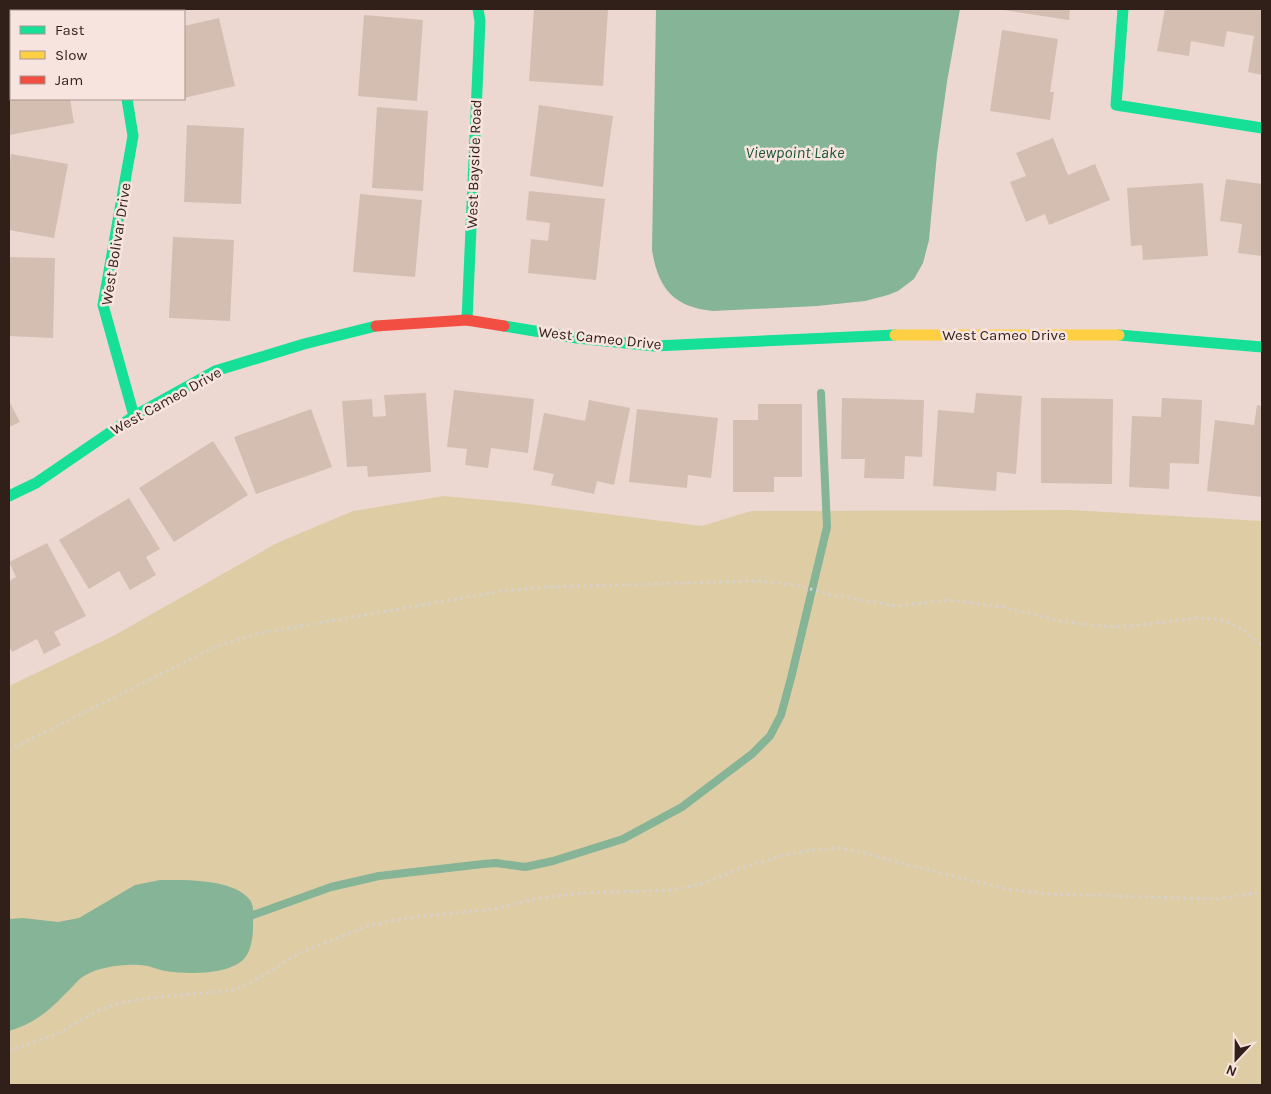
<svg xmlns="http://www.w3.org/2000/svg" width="1271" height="1094" viewBox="0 0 1271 1094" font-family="Karla,sans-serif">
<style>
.green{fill:#decda4}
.water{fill:#85b496}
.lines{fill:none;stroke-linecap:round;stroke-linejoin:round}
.stream{stroke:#85b496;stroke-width:8}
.building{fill:#d3beb1}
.path{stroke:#d6d0ce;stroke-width:3;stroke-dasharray:2.5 4;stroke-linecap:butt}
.street{stroke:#fcf9f8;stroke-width:28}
.fast{stroke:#16e098;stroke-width:11}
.slow{stroke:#ffcf43;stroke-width:11}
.jam{stroke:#f24e42;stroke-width:11}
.labels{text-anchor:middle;stroke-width:5;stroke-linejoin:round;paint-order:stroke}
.street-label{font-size:15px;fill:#311f1a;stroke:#f8e4de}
.water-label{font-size:16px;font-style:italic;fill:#1a5438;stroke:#f8e4de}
</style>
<rect width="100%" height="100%" fill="#edd8d1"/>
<path class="green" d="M 443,496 L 511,502 L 702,526 L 751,511 L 1071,510 L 1262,521 L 1262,1085 L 9,1085 L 9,686 L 113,636 L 277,543 L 353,511 Z"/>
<path class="water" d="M 656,9 L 960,9 L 947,82 L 937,154 L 929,240 L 923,263 L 914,279 L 898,291 L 888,295 L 865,301 L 817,306 L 713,311 C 673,307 658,288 652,250 Z
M 160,880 C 184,880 233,878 250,900 C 255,907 253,918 253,926 C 253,938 251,956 239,963 C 221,975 186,974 165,971 C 156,969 148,965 139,965 C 121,964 99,967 84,976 C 77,980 71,989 65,994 C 48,1012 33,1024 9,1031 L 9,919 L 23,918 L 58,922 L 79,918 L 135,885 Z"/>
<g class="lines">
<path class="stream" d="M 253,915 L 331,887 L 379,876 L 483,864 L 496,863 L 525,867 L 553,861 L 623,839 L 682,807 L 752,754 L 770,736 L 781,715 L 791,678 L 827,527 L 821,393"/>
</g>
<path class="building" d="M 165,9 L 182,9 L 178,11 L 167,11 Z
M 534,9 L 608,9 L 603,86 L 529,81 Z
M 997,9 L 1070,9 L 1069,20 Z
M 1165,9 L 1262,9 L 1262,75 L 1248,72 L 1254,36 L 1227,31 L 1224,47 L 1191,41 L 1189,56 L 1157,51 Z
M 364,15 L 423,20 L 417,101 L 358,96 Z
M 219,18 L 235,86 L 184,98 L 184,26 Z
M 1002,30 L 1058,39 L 1050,92 L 1054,92 L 1050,120 L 990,111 Z
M 9,54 L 11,54 L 11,99 L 70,99 L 74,123 L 9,135 Z
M 539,105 L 613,116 L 603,187 L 530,176 Z
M 377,107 L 428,111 L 423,191 L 372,188 Z
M 187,125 L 244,128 L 241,204 L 184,202 Z
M 1053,138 L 1068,175 L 1095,164 L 1110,200 L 1049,225 L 1045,214 L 1026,222 L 1010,182 L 1026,176 L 1016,153 Z
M 11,154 L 68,164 L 54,238 L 9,230 L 9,168 Z
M 1226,179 L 1262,184 L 1262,256 L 1238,253 L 1242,224 L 1220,221 Z
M 1203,183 L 1208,256 L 1143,260 L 1142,245 L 1131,246 L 1127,188 Z
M 529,191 L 605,199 L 596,280 L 528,273 L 531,239 L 548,241 L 550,223 L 526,220 Z
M 360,194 L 422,200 L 415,277 L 353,272 Z
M 173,237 L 234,240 L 230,321 L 169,318 Z
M 9,257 L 55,258 L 53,338 L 9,336 Z
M 454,390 L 534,399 L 528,453 L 491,448 L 488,468 L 465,465 L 467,449 L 447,447 Z
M 426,393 L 431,472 L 368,477 L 367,466 L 347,467 L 342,401 L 372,399 L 373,417 L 386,416 L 384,395 Z
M 976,393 L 1022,396 L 1016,474 L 997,472 L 996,491 L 933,486 L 938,410 L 974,413 Z
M 842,398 L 924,400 L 922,457 L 905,456 L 904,479 L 864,478 L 865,459 L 841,459 Z
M 1041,398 L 1113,399 L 1112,484 L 1041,483 Z
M 1162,398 L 1202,400 L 1199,464 L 1170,463 L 1169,489 L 1129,487 L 1132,416 L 1161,417 Z
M 589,400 L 630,408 L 614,485 L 597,481 L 594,494 L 551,485 L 554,474 L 533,470 L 544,413 L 585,421 Z
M 9,401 L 20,422 L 9,427 Z
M 758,404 L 802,404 L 802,477 L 774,477 L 774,492 L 733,492 L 733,420 L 758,420 Z
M 1257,405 L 1262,406 L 1262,497 L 1207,491 L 1215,420 L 1254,425 Z
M 311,409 L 332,467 L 256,494 L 234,437 Z
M 637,409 L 718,418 L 711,478 L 688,475 L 687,488 L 629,482 Z
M 213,441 L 248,495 L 174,542 L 139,488 Z
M 129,498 L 160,549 L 146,557 L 156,575 L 130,590 L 119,571 L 89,589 L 59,540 Z
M 47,543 L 86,616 L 54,632 L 61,645 L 44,654 L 37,639 L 12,652 L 9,646 L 9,581 L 16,577 L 9,562 Z"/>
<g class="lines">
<path class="path" d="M 9,750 L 217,646 L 260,633 L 497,592 L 543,587 L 758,581 L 796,585 L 832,595 L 898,606 L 949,600 L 1004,607 L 1060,621 L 1083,624 L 1114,627 L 1142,625 L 1196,618 L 1217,619 L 1238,626 L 1260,644 L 1262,648
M 9,1051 L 56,1034 L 97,1011 L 120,1003 L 149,998 L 235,990 L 266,974 L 301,952 L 371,925 L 407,918 L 493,909 L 535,899 L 581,893 L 672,890 L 701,884 L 742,868 L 784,855 L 812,850 L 839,848 L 861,852 L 904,864 L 1007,889 L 1048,894 L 1217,899 L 1262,892"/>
<path class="street" d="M 97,9 L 99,11"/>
<path class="fast" d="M 1123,9 L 1116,105 L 1262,128
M 127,99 L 133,136 L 103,305 L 134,416
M 467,320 L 480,21 L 478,9
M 504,326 L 577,338 L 654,346 L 895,335
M 1119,335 L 1262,347
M 9,496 L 36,483 L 134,416 L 215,371 L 304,344 L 376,326"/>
<path class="slow" d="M 895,335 L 1119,335"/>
<path class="jam" d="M 376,326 L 467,320 L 504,326"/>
</g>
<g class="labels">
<g class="street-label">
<text transform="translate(474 164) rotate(-88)" y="5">West Bayside Road</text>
<text transform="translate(116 244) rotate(-81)" y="5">West Bolivar Drive</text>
<text x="1004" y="340">West Cameo Drive</text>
<text transform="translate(600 338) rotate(6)" y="5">West Cameo Drive</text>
<text transform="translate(166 401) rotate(-29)" y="5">West Cameo Drive</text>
</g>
<g class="water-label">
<text x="795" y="158">Viewpoint Lake</text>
</g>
</g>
<rect width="1271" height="1094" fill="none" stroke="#311f1a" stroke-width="20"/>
<rect x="10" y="10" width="175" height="90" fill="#f8e4de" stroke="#a89590"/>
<rect x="20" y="26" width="25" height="8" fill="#16e098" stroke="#a89590"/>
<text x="55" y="35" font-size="15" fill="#311f1a">Fast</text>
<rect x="20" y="51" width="25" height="8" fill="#ffcf43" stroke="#a89590"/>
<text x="55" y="60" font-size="15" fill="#311f1a">Slow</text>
<rect x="20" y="76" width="25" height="8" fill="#f24e42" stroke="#a89590"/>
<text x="55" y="85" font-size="15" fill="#311f1a">Jam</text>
<g transform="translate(1236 1059) rotate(202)" stroke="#f8e4de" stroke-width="4" paint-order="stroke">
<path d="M0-4L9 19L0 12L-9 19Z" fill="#311f1a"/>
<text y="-8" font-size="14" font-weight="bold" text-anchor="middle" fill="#311f1a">N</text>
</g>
</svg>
